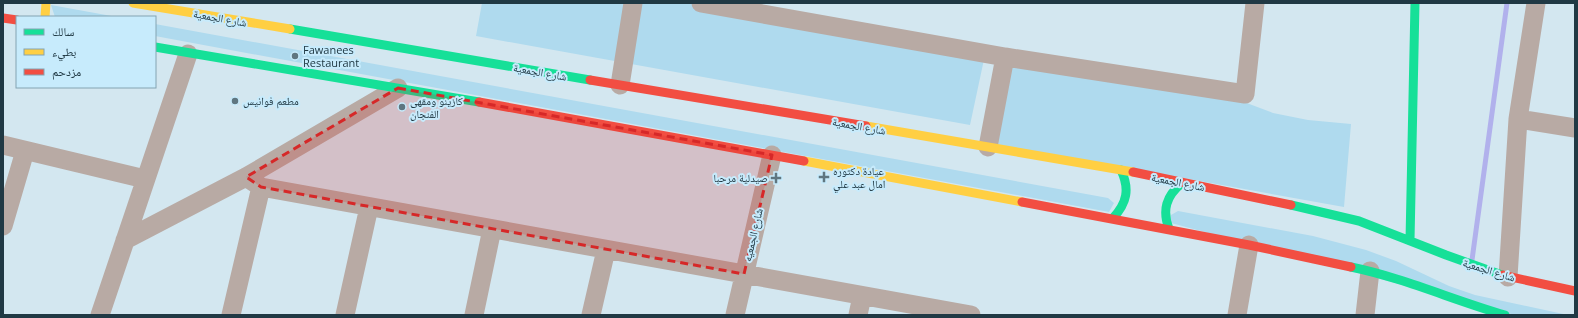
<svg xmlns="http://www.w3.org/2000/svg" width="1578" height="318" viewBox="0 0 1578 318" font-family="'Open Sans','Noto Naskh Arabic',sans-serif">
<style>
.green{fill:#afdaee}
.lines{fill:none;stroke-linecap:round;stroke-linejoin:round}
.stream{stroke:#b1b1ec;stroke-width:5}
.street{stroke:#b8aaa4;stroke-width:19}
.fast{stroke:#16e098;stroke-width:9}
.slow{stroke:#ffcf43;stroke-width:9}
.jam{stroke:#f24e42;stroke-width:9}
.marked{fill:#d62828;fill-opacity:0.2;stroke:#d62828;stroke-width:3;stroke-dasharray:8 5;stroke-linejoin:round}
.poi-dot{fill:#5f7680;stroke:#c7ebfc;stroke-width:1.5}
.labels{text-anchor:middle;stroke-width:4;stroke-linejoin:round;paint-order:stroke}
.street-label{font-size:11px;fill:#203944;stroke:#c7ebfc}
.poi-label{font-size:11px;fill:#203944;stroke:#c7ebfc;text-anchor:start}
</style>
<rect width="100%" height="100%" fill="#d3e7f0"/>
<path class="green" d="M 482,3 L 720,3 L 986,50 L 970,125 L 476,36 Z
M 51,5 L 117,17 L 55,17 Z
M 155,24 L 1108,198 L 1114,203 L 1109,212 L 155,36 Z
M 1005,54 L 1236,99 L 1273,113 L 1308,120 L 1351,124 L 1344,207 L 994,144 Z
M 1178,211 L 1313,236 L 1366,250 L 1396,261 L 1449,286 L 1475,295 L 1568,315 L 1515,315 L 1171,223 L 1171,215 Z"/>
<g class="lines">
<path class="stream" d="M 1472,260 L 1507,3"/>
<path class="street" d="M 701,3 L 1005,57 L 1245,94 L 1255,3
M 620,85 L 633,3
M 1518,119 L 1575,128
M 3,145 L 145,179
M 988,147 L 1005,57
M 246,177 L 261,187 L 971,315
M 3,226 L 25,151
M 125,240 L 246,177 L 398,88
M 1508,277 L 1518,119 L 1536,3
M 100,315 L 188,54
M 231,315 L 261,187
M 345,315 L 369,207
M 474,315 L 492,229
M 591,315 L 606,250
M 735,315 L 772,155
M 858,315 L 862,296
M 1237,315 L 1249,245
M 1365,315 L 1370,271"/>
<path class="fast" d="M 290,29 L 590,80
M 155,47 L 479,102
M 1291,205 L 1359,221 L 1446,255 L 1502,275
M 1113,218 C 1127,203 1130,189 1121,170
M 1169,229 C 1162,210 1166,196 1182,183
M 1410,240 L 1415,3
M 1351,267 C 1404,278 1453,300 1505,315"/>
<path class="slow" d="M 133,3 L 290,29
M 45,17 L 46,3
M 866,126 L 1133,172
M 804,161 L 1022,202"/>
<path class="jam" d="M 3,18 L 17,20
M 590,80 L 866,126
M 479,102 L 804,161
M 1133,172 L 1291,205
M 1022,202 L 1249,245 L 1351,267
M 1502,275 L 1575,291"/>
</g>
<path class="marked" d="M 398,88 L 772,155 L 744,274 L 261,187 L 246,177 Z"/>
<g class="poi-dot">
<circle cx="295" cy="56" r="4"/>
<circle cx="235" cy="101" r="4"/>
<circle cx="402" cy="107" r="4"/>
<path d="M822 171h4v4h4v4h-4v4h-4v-4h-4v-4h4z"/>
<path d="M774 172h4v4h4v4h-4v4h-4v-4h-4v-4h4z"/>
</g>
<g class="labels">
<g class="street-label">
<text transform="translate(220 18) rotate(10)" y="4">شارع الجمعية</text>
<text transform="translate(540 72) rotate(10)" y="4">شارع الجمعية</text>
<text transform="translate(859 126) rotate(10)" y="4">شارع الجمعية</text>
<text transform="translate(1178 182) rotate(11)" y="4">شارع الجمعية</text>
<text transform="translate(753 235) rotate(-77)" y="4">شارع الجمعيه</text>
<text transform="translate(1489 270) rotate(17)" y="4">شارع الجمعية</text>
</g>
<g class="poi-label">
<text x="303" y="54">Fawanees<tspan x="303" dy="13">Restaurant</tspan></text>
<text x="243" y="105">مطعم فوانيس</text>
<text x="410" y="105">كازينو ومقهى<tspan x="410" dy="13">الفنجان</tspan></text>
<text x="833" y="175">عيادة دكتوره<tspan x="833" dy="13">امال عبد علي</tspan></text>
<text x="768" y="182" text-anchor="end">صيدلية مرحبا</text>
</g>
</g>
<rect width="1578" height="318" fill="none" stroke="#203944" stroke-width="8"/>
<rect x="16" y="16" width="140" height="72" fill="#c7ebfc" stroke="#84a4b2"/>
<rect x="24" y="29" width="20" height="6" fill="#16e098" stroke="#84a4b2"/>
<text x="52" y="36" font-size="12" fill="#203944">سالك</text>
<rect x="24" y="49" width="20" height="6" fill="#ffcf43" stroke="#84a4b2"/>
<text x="52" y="56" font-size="12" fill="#203944">بطيء</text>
<rect x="24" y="69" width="20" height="6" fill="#f24e42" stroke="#84a4b2"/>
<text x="52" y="76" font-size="12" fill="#203944">مزدحم</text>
</svg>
